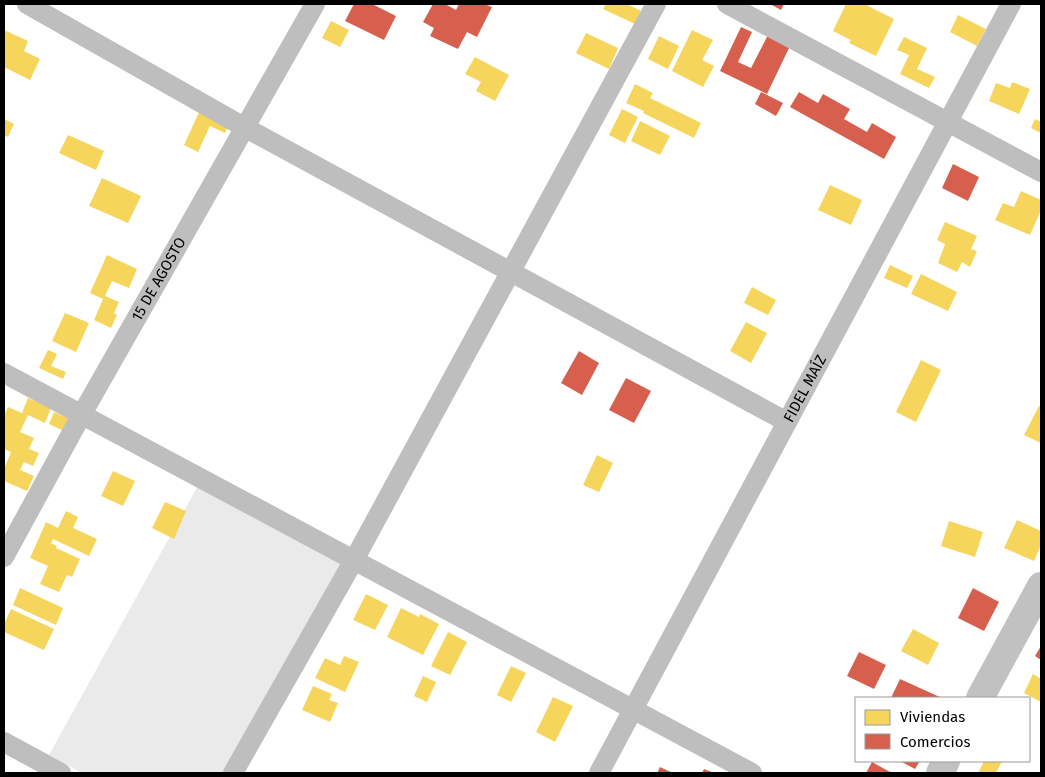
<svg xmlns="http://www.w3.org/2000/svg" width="1045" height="777" viewBox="0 0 1045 777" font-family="'Fira Sans',sans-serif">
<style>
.green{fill:#eaeaea}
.homes{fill:#f6d55c}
.shops{fill:#d6604d}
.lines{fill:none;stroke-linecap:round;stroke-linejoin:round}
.minor{stroke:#bebebe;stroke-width:20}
.secondary{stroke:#c1c1c1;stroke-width:28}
.labels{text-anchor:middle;stroke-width:5;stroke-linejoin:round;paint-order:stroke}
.street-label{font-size:15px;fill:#000;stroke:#fff}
</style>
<rect width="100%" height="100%" fill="#fff"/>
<path class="green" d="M 199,484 L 346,565 L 227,773 L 82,773 L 49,755 Z"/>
<path class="homes" d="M 606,4 L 630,4 L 629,5 L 641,11 L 635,24 L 603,9 Z
M 846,4 L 869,4 L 868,6 L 894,19 L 876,56 L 849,43 L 851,40 L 833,31 Z
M 958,15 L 986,29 L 977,46 L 950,32 Z
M 331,21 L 349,30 L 340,47 L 322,38 Z
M 4,30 L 28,41 L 24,51 L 40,59 L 30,80 L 4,67 Z
M 692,30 L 713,40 L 702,60 L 714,66 L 703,87 L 672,71 Z
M 586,33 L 618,48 L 609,69 L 576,53 Z
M 659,36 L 679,46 L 668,69 L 648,59 Z
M 904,37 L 927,48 L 917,69 L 935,77 L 929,88 L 900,74 L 909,55 L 897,50 Z
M 475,57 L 509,75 L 495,101 L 476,91 L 481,82 L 465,74 Z
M 1012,82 L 1030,89 L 1019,114 L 989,101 L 996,83 L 1010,88 Z
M 635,84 L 653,93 L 650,98 L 701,123 L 694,138 L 643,113 L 644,111 L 626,103 Z
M 201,108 L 230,121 L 225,133 L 210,126 L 198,152 L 184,145 Z
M 622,109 L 638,117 L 625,143 L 609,135 Z
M 4,119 L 14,124 L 8,137 L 4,135 Z
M 1035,119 L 1041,122 L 1041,133 L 1031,128 Z
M 640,121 L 670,136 L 660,155 L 631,141 Z
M 68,135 L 104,151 L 96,170 L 59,153 Z
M 102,178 L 141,196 L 128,223 L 89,206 Z
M 830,185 L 862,200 L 851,225 L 818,210 Z
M 1021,191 L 1041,200 L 1041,210 L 1030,235 L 995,220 L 1003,203 L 1014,207 Z
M 945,222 L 977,236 L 971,249 L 977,251 L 970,267 L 962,262 L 957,272 L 938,263 L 945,244 L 937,240 Z
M 107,255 L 137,269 L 129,288 L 112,281 L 105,296 L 119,302 L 114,313 L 117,315 L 111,328 L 94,320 L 103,299 L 90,293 Z
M 890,265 L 913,276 L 907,288 L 884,278 Z
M 921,274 L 957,292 L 948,311 L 911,294 Z
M 752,287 L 776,300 L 768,315 L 744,303 Z
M 65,313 L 89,323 L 76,352 L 52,341 Z
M 746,322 L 767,333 L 751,363 L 730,351 Z
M 48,350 L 57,354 L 51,366 L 66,372 L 63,379 L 39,368 Z
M 921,360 L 941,370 L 916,422 L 896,412 Z
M 28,398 L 51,408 L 45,423 L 28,415 L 20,432 L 34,438 L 29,449 L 39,453 L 33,466 L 24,462 L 20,470 L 34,476 L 27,491 L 4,481 L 4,469 L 11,452 L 4,449 L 4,416 L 8,407 L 22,413 Z
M 1039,406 L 1041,407 L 1041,443 L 1024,435 Z
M 54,412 L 70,419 L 64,431 L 49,424 Z
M 597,455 L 613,463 L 599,492 L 583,485 Z
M 113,471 L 135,481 L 123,506 L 101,496 Z
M 165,502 L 186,511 L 174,539 L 152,528 Z
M 66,511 L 78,517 L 73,528 L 97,539 L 89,556 L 53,539 L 51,543 L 57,546 L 56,548 L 80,559 L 72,577 L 67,575 L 59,592 L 40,584 L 48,566 L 30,558 L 46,522 L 58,528 Z
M 1017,520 L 1041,531 L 1041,545 L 1034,561 L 1004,548 Z
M 949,521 L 983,532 L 975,557 L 941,546 Z
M 20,588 L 63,608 L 56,625 L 13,605 Z
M 366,594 L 388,605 L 375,630 L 353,620 Z
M 401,608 L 419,617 L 420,614 L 439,624 L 423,655 L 387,637 Z
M 11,609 L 54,629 L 44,650 L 4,632 L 4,624 Z
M 913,629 L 939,643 L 928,665 L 901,651 Z
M 448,632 L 467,642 L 450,675 L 431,666 Z
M 344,656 L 359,662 L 345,692 L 315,678 L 325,658 L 340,665 Z
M 511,666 L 526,673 L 511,702 L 497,695 Z
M 1033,674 L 1041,679 L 1041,702 L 1024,693 Z
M 423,676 L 436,682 L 427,702 L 414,696 Z
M 313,686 L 332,694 L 329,700 L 338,703 L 330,722 L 302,710 Z
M 553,697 L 573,706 L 555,742 L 536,732 Z
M 984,761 L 1002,761 L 996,773 L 978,773 Z"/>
<path class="shops" d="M 354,4 L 372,4 L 396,16 L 384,40 L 345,21 Z
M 433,4 L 445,4 L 456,10 L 459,4 L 484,4 L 492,7 L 477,37 L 467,32 L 458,49 L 430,36 L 434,28 L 423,22 Z
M 770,4 L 784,4 L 781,10 Z
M 741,27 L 752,32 L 738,62 L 751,68 L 768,35 L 790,46 L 767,94 L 720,71 Z
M 761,92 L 783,103 L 776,116 L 755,104 Z
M 799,92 L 818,103 L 823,94 L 850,109 L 844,119 L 867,132 L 872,123 L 896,137 L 884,159 L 790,107 Z
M 953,164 L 979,177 L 968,201 L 942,188 Z
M 579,351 L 599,363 L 582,395 L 561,383 Z
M 626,378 L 651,391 L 634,423 L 609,410 Z
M 973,588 L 999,602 L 984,631 L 958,618 Z
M 1041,646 L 1041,660 L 1035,656 Z
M 859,652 L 886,665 L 874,689 L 847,676 Z
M 900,679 L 942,698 L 891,698 Z
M 900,761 L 920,761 L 915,769 Z
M 872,762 L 892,773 L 866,773 Z
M 660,767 L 673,773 L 657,773 Z
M 704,769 L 714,773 L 702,773 Z"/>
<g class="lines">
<g class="minor">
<path d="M 27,4 L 244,127 L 787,422"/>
<path d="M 727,4 L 1041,172"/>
<path d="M 4,373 L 752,773"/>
<path id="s1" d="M 4,557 L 82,414 L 315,4"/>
<path d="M 4,742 L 61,773"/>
<path d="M 233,773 L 354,560 L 656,4"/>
<path id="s2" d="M 599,773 L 1011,4"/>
</g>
<path class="secondary" d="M 980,698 L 1041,586
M 940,773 L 946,761"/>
</g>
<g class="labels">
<g class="street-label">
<text dy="5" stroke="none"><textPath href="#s1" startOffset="318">15 DE AGOSTO</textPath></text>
<text dy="5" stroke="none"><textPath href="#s2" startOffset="436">FIDEL MAÍZ</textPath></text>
</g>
</g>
<rect width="1045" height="777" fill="none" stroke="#000000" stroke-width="10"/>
<rect x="855" y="697" width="175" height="65" fill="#ffffff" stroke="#999999"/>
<rect x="865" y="710" width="25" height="15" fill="#f6d55c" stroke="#999999"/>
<text x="900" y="722" font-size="15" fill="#000000">Viviendas</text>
<rect x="865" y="734" width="25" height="15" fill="#d6604d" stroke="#999999"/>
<text x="900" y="747" font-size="15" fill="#000000">Comercios</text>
</svg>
